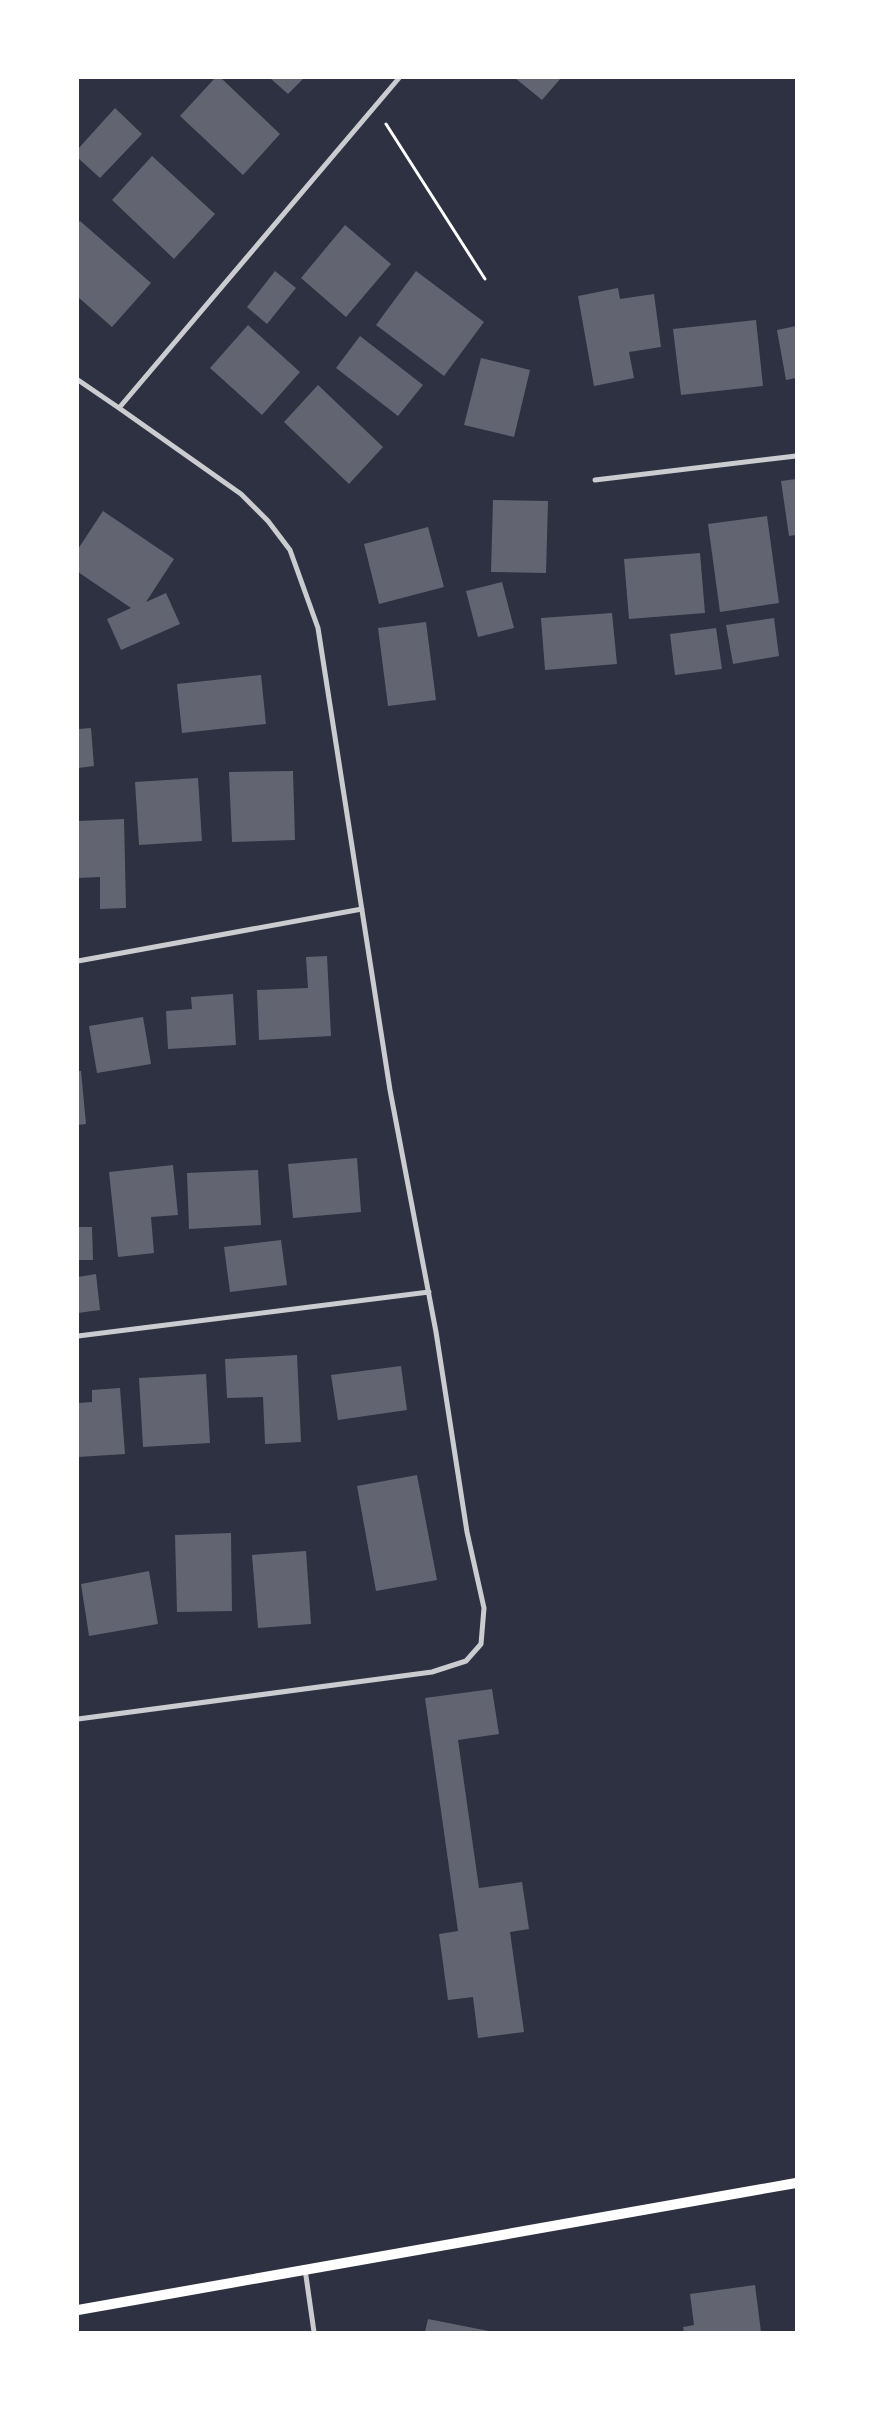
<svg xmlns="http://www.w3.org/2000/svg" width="874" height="2410" viewBox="0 0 874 2410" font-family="Cabin,sans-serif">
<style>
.building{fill:#626471}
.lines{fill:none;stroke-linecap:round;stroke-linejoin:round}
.path{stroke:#fff;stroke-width:3}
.minor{stroke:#caccd0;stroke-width:5}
.secondary{stroke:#fff;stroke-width:10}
</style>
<rect width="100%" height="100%" fill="#2d3142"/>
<path class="building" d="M 215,78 L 221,78 L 280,134 L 243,175 L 180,116 Z
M 270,78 L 304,78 L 288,94 Z
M 515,78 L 561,78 L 542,100 Z
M 115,108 L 142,134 L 100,178 L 78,158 L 78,149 Z
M 152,156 L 215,214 L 174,259 L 112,200 Z
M 80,221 L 151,283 L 112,327 L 78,297 L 78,224 Z
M 345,225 L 391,264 L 346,317 L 301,278 Z
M 275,271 L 296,288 L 267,324 L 247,307 Z
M 416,271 L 484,322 L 444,376 L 376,325 Z
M 618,288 L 620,299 L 654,294 L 661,347 L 629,352 L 634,378 L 594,386 L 578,296 Z
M 756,320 L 763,386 L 681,395 L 673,329 Z
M 248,325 L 300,372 L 262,415 L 210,368 Z
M 796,326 L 796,378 L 786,380 L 777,330 Z
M 360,336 L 423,385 L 398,416 L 336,368 Z
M 481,358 L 530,370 L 514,437 L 464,425 Z
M 318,385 L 383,447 L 349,484 L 284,422 Z
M 796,479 L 796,535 L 789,536 L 781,481 Z
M 493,500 L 548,501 L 546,573 L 491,572 Z
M 103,511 L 174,559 L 146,602 L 166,593 L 180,624 L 121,650 L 107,619 L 131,608 L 78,572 L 78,549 Z
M 767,516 L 779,603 L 720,612 L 708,524 Z
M 428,527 L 444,587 L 379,604 L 364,544 Z
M 700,553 L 705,613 L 629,619 L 624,559 Z
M 502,582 L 514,628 L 478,637 L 466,591 Z
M 612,613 L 617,664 L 545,670 L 541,618 Z
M 774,618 L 779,656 L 733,664 L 726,625 Z
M 426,622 L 436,700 L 388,706 L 378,628 Z
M 716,628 L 722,669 L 675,675 L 670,634 Z
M 261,675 L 266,724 L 182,733 L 177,684 Z
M 91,728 L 94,766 L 78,768 L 78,729 Z
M 293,771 L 295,840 L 232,842 L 229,772 Z
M 198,778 L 202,841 L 139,845 L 135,782 Z
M 124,819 L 126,908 L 100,909 L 100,877 L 78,878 L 78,821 Z
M 327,956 L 331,1036 L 259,1040 L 257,990 L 308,988 L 306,957 Z
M 233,994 L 236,1045 L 168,1049 L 166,1011 L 192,1009 L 191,997 Z
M 143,1017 L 151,1064 L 97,1073 L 89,1026 Z
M 78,1071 L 81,1071 L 86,1124 L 78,1125 Z
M 357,1158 L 361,1212 L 293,1218 L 288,1164 Z
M 173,1165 L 178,1215 L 151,1217 L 154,1253 L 118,1257 L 109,1172 Z
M 258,1170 L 261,1225 L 189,1229 L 187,1173 Z
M 78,1227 L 92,1227 L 93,1260 L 78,1260 Z
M 281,1240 L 287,1285 L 230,1292 L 224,1247 Z
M 96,1274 L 100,1310 L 78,1313 L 78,1277 Z
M 297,1355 L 301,1442 L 265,1444 L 263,1397 L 227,1398 L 225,1359 Z
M 401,1366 L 407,1410 L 338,1420 L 331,1375 Z
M 206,1374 L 210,1443 L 143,1447 L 139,1378 Z
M 120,1388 L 125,1454 L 78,1457 L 78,1403 L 92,1402 L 92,1390 Z
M 417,1475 L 437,1580 L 376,1591 L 357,1486 Z
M 231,1533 L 232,1611 L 177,1612 L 175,1535 Z
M 306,1551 L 311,1624 L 258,1628 L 252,1555 Z
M 149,1571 L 158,1624 L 89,1636 L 81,1584 Z
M 492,1689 L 499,1734 L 458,1740 L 479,1888 L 522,1882 L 529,1929 L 510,1932 L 524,2032 L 478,2038 L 473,1997 L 448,2000 L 439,1934 L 458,1931 L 425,1698 Z
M 755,2285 L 761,2332 L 684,2332 L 683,2327 L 694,2325 L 690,2294 Z
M 428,2319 L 494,2332 L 425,2332 Z"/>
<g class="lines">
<path class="path" d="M 386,124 L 485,279"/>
<path class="minor" d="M 78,380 L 119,408 L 399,78
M 595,480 L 796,456
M 78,961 L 362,909
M 78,1336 L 429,1292
M 78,1719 L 432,1672 L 466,1661 L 481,1644 L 484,1608 L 467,1532 L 436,1332 L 390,1090 L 318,628 L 290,550 L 268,521 L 241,494 L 119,408
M 305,2269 L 314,2332"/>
<path class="secondary" d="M 78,2310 L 796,2183"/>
</g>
<rect width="874" height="2410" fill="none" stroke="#ffffff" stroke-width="158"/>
</svg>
